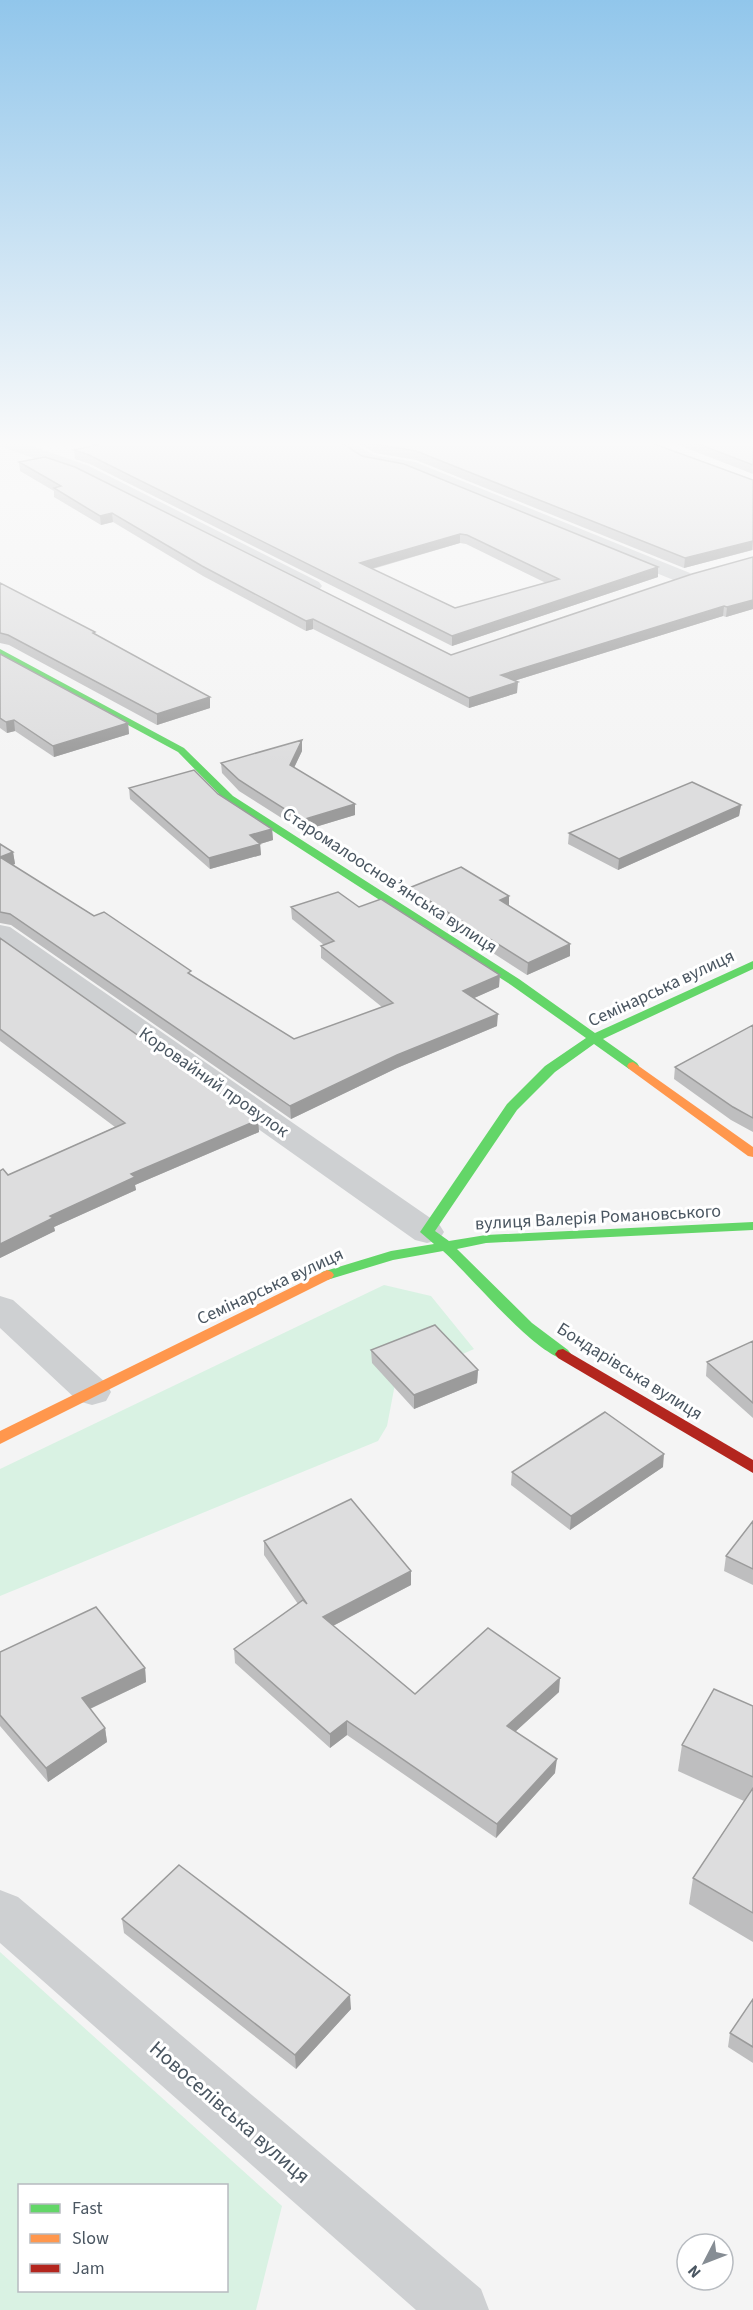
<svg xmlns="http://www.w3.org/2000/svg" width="753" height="2310" viewBox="0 0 753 2310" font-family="'Source Sans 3',sans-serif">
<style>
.green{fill:#d9f2e3;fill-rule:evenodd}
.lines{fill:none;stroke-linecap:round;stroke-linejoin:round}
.street{fill:#ced0d2;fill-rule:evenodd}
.fast{fill:#63d668;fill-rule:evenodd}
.slow{fill:#ff974d;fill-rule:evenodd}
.jam{fill:#b3261e;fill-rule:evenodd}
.wall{fill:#bebebf;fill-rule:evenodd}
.shaded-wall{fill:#9b9b9b}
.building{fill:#ddddde;stroke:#9b9b9b;stroke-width:1.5;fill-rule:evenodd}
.labels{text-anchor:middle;stroke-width:6;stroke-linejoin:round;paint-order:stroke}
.street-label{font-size:18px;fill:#4a5661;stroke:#fff}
.near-street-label{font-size:21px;fill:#4a5661;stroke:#fff}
</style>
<rect width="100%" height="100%" fill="#f4f4f4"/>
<path class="green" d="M 384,1285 L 431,1296 L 474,1349 L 395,1384 L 387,1426 L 378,1441 L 0,1596 L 0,1469 Z
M 0,1952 L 282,2206 L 256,2310 L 0,2310 ZM 20,2186 L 226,2186 L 226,2290 L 20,2290 Z"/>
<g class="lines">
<path class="street" d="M 0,441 L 19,441 L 89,466 L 319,582 L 322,586 L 319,590 L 312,592 L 305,590 L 77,474 L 0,446 Z
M 328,441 L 350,441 L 374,455 L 415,462 L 690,573 L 693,577 L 690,581 L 676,581 L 405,471 L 363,463 Z
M 0,925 L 10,927 L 439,1224 L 444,1232 L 439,1240 L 427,1243 L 415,1240 L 0,946 Z
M 0,1296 L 13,1300 L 106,1383 L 111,1392 L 106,1401 L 92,1405 L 78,1401 L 0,1328 Z
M 0,1890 L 18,1897 L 481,2289 L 489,2310 L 416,2310 L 0,1943 Z"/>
<path class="fast" d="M 0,649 L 184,748 L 233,796 L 519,979 L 595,1033 L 753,961 L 753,969 L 603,1039 L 637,1063 L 639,1066 L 637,1069 L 629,1069 L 594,1044 L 555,1072 L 517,1110 L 435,1231 L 449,1241 L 486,1235 L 753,1222 L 753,1230 L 486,1243 L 457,1249 L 532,1323 L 568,1350 L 571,1354 L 568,1358 L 563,1359 C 531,1350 471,1276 443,1251 L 393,1260 L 327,1280 L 322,1278 L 320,1275 L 322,1272 L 391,1251 L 434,1244 L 420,1232 L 507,1104 L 545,1066 L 586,1038 L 511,985 L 225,800 L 178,752 L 0,656 Z"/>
<path class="slow" d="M 633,1062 L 753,1147 L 753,1157 L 748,1156 L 629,1069 L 627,1066 L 629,1063 Z
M 327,1270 L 332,1272 L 334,1275 L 332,1278 L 0,1444 L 0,1431 Z"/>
<path class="jam" d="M 563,1349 L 753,1460 L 753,1473 L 558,1358 L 555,1354 L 558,1350 Z"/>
</g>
<path class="wall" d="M 91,441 L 362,456 L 658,577 L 452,646 L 90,464 L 75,459 L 74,450 L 92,446 ZM 460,543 L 466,544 L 546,583 L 455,608 L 373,569 Z
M 354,441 L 646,441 L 753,480 L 753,550 L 684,568 L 416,460 L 375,453 Z
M 668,441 L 753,441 L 753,474 Z
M 19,462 L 451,655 L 753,557 L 753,609 L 726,617 L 723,616 L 514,681 L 517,693 L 469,708 L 313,629 L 306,631 L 203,576 L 113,522 L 101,525 L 54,497 L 54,491 L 20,471 Z
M 0,583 L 96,634 L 210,708 L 157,725 L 9,645 L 0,643 Z
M 0,654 L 128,723 L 129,734 L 54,757 L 15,731 L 7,733 L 0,728 Z
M 302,740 L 302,751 L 294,768 L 355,815 L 302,831 L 239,791 L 222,773 L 221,763 Z
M 129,788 L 218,794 L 272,829 L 273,840 L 260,844 L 261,855 L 210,869 L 130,799 Z
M 741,805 L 739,816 L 618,870 L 568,844 L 569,833 Z
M 0,844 L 13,852 L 15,864 L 12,865 L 294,1039 L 382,1007 L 321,958 L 321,946 L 324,945 L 292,919 L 291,907 L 359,907 L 499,987 L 474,998 L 497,1026 L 397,1068 L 291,1119 L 11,925 L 0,923 Z
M 409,888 L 509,896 L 509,906 L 570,956 L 527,975 L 409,899 Z
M 0,938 L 258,1120 L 259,1132 L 135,1185 L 136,1190 L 54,1227 L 55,1231 L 0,1258 L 0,1171 L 8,1175 L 115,1127 L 0,1041 Z
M 753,1025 L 753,1132 L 731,1120 L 674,1079 L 675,1067 Z
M 753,1341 L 753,1418 L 706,1376 L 707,1362 Z
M 371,1350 L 478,1370 L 477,1383 L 414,1409 L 372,1363 Z
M 663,1467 L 570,1530 L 511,1485 L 512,1472 Z
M 753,1521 L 753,1585 L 724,1571 L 726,1556 Z
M 264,1541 L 411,1585 L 333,1626 L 415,1694 L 559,1692 L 515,1732 L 555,1773 L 496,1838 L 347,1735 L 330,1748 L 235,1663 L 234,1649 L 298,1604 L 264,1555 Z
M 0,1652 L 145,1668 L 146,1682 L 90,1709 L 105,1728 L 107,1742 L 48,1782 L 0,1726 Z
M 753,1706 L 753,1942 L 689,1904 L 693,1878 L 744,1801 L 678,1771 L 682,1745 Z
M 122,1919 L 351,2009 L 296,2069 L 124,1933 Z
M 753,1999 L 753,2063 L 728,2047 L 730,2033 Z"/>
<path class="shaded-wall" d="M 112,513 L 113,522 L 101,525 L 100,516 Z
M 460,534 L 460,543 L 360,572 L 360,563 Z
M 753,541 L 752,550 L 684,568 L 685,558 Z
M 658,567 L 658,577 L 452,646 L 452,636 Z
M 753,600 L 753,609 L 726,617 L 727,607 Z
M 724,606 L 723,616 L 501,685 L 501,675 Z
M 313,619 L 313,629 L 306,631 L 306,621 Z
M 518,682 L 517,693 L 469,708 L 469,698 Z
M 210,697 L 210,708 L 157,725 L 157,714 Z
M 14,720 L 15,731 L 7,733 L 6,722 Z
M 128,723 L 129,734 L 54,757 L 53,746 Z
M 302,740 L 302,751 L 290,776 L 290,765 Z
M 355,804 L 355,815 L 302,831 L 302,820 Z
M 741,805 L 739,816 L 618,870 L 619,859 Z
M 272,829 L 273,840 L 260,844 L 261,855 L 210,869 L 209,858 L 250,835 Z
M 13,852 L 15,864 L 2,869 L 0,857 Z
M 509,896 L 509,908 L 500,900 Z
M 570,944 L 570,956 L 527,975 L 528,963 Z
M 500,975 L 499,987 L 463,1003 L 463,991 Z
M 498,1014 L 497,1026 L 397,1068 L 291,1119 L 290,1106 L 397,1055 Z
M 258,1120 L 259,1132 L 135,1185 L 136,1190 L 54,1227 L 55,1231 L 0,1258 L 0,1244 L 50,1216 L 131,1174 Z
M 478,1370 L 477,1383 L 414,1409 L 414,1395 Z
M 664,1454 L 663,1467 L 570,1530 L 571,1516 Z
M 411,1571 L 411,1585 L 323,1631 L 323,1617 Z
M 145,1668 L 146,1682 L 83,1712 L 82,1698 Z
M 560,1678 L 559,1692 L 506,1740 L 507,1726 Z
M 347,1721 L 347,1735 L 330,1748 L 330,1734 Z
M 105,1728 L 107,1742 L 48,1782 L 46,1768 Z
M 557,1759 L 555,1773 L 496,1838 L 497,1824 Z
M 350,1995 L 351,2009 L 296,2069 L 295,2055 Z"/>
<path class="building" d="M 92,441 L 338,441 L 362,456 L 404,464 L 658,567 L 452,636 L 89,455 L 74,450 L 98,445 ZM 460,534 L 467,535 L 559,579 L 455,608 L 360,563 Z
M 369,441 L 646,441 L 753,480 L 753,541 L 685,558 L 416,451 L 375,444 Z
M 691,441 L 753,441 L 753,465 Z
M 45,457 L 75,467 L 451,655 L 692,574 L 753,557 L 753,600 L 727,607 L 724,606 L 501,675 L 518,682 L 469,698 L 313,619 L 306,621 L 202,566 L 112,513 L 100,516 L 54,488 L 61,486 L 19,462 Z
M 0,583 L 95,632 L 93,633 L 210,697 L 157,714 L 8,635 L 0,633 Z
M 0,654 L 128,723 L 53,746 L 14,720 L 6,722 L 0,718 Z
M 302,740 L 290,765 L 355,804 L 302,820 L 239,780 L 221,763 Z
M 194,770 L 218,794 L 272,829 L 250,835 L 260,844 L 209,858 L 129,788 Z
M 692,782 L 741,805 L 619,859 L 569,833 Z
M 0,844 L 13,852 L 0,857 L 94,916 L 104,912 L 191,971 L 188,973 L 294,1039 L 393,1003 L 321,946 L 334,941 L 291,907 L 338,892 L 359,907 L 381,899 L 500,975 L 463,991 L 498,1014 L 397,1055 L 290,1106 L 10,914 L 0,912 Z
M 461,867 L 509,896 L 500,900 L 570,944 L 528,963 L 409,888 Z
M 0,938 L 258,1120 L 131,1174 L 135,1177 L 50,1216 L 53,1218 L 0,1244 L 0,1171 L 3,1169 L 8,1175 L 125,1123 L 0,1029 Z
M 753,1025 L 753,1118 L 733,1107 L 675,1067 Z
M 435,1325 L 478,1370 L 414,1395 L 371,1350 Z
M 753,1341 L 753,1403 L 707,1362 Z
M 605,1412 L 664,1454 L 571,1516 L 512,1472 Z
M 351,1499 L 411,1571 L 323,1617 L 415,1694 L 488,1628 L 560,1678 L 507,1726 L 557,1759 L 497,1824 L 347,1721 L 330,1734 L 234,1649 L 303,1600 L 307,1604 L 264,1541 Z
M 753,1521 L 753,1569 L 726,1556 Z
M 96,1607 L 145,1668 L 82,1698 L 105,1728 L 46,1768 L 0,1715 L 0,1652 Z
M 714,1689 L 753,1706 L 753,1777 L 682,1745 Z
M 753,1788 L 753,1913 L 693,1878 Z
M 179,1865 L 350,1995 L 295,2055 L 122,1919 Z
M 753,1999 L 753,2047 L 730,2033 Z"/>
<linearGradient id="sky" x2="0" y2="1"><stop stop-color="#91c6eb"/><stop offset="0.58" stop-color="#fafafa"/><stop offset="1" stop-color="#fafafa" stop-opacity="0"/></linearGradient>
<rect width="753" height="765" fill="url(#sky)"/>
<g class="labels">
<g class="street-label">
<text transform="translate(390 880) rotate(33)" y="6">Старомалооснов’янська вулиця</text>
<text transform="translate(661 988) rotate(-25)" y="6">Семінарська вулиця</text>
<text transform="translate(214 1082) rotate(35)" y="6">Коровайний провулок</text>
<text transform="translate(598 1217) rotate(-3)" y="6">вулиця Валерія Романовського</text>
<text transform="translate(270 1286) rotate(-25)" y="6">Семінарська вулиця</text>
<text transform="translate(630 1371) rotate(32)" y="6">Бондарівська вулиця</text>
</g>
<g class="near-street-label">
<text transform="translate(230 2112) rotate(41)" y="7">Новоселівська вулиця</text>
</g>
</g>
<rect x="18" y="2184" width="210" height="108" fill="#ffffff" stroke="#b7bbc0" stroke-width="1.5"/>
<rect x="30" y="2204" width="30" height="9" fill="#63d668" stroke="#b7bbc0" stroke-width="1.5"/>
<text x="72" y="2214" font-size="18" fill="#4a5661">Fast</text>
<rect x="30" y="2234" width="30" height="9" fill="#ff974d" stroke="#b7bbc0" stroke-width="1.5"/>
<text x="72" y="2244" font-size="18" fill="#4a5661">Slow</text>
<rect x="30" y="2264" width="30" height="9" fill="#b3261e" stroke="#b7bbc0" stroke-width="1.5"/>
<text x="72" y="2274" font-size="18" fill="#4a5661">Jam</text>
<g transform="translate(705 2262) rotate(228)"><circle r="28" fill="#ffffff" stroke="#b7bbc0" stroke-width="1.5"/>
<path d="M0-4.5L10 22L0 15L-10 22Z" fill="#868d94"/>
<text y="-9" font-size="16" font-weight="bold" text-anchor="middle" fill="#4a5661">N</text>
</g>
</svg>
